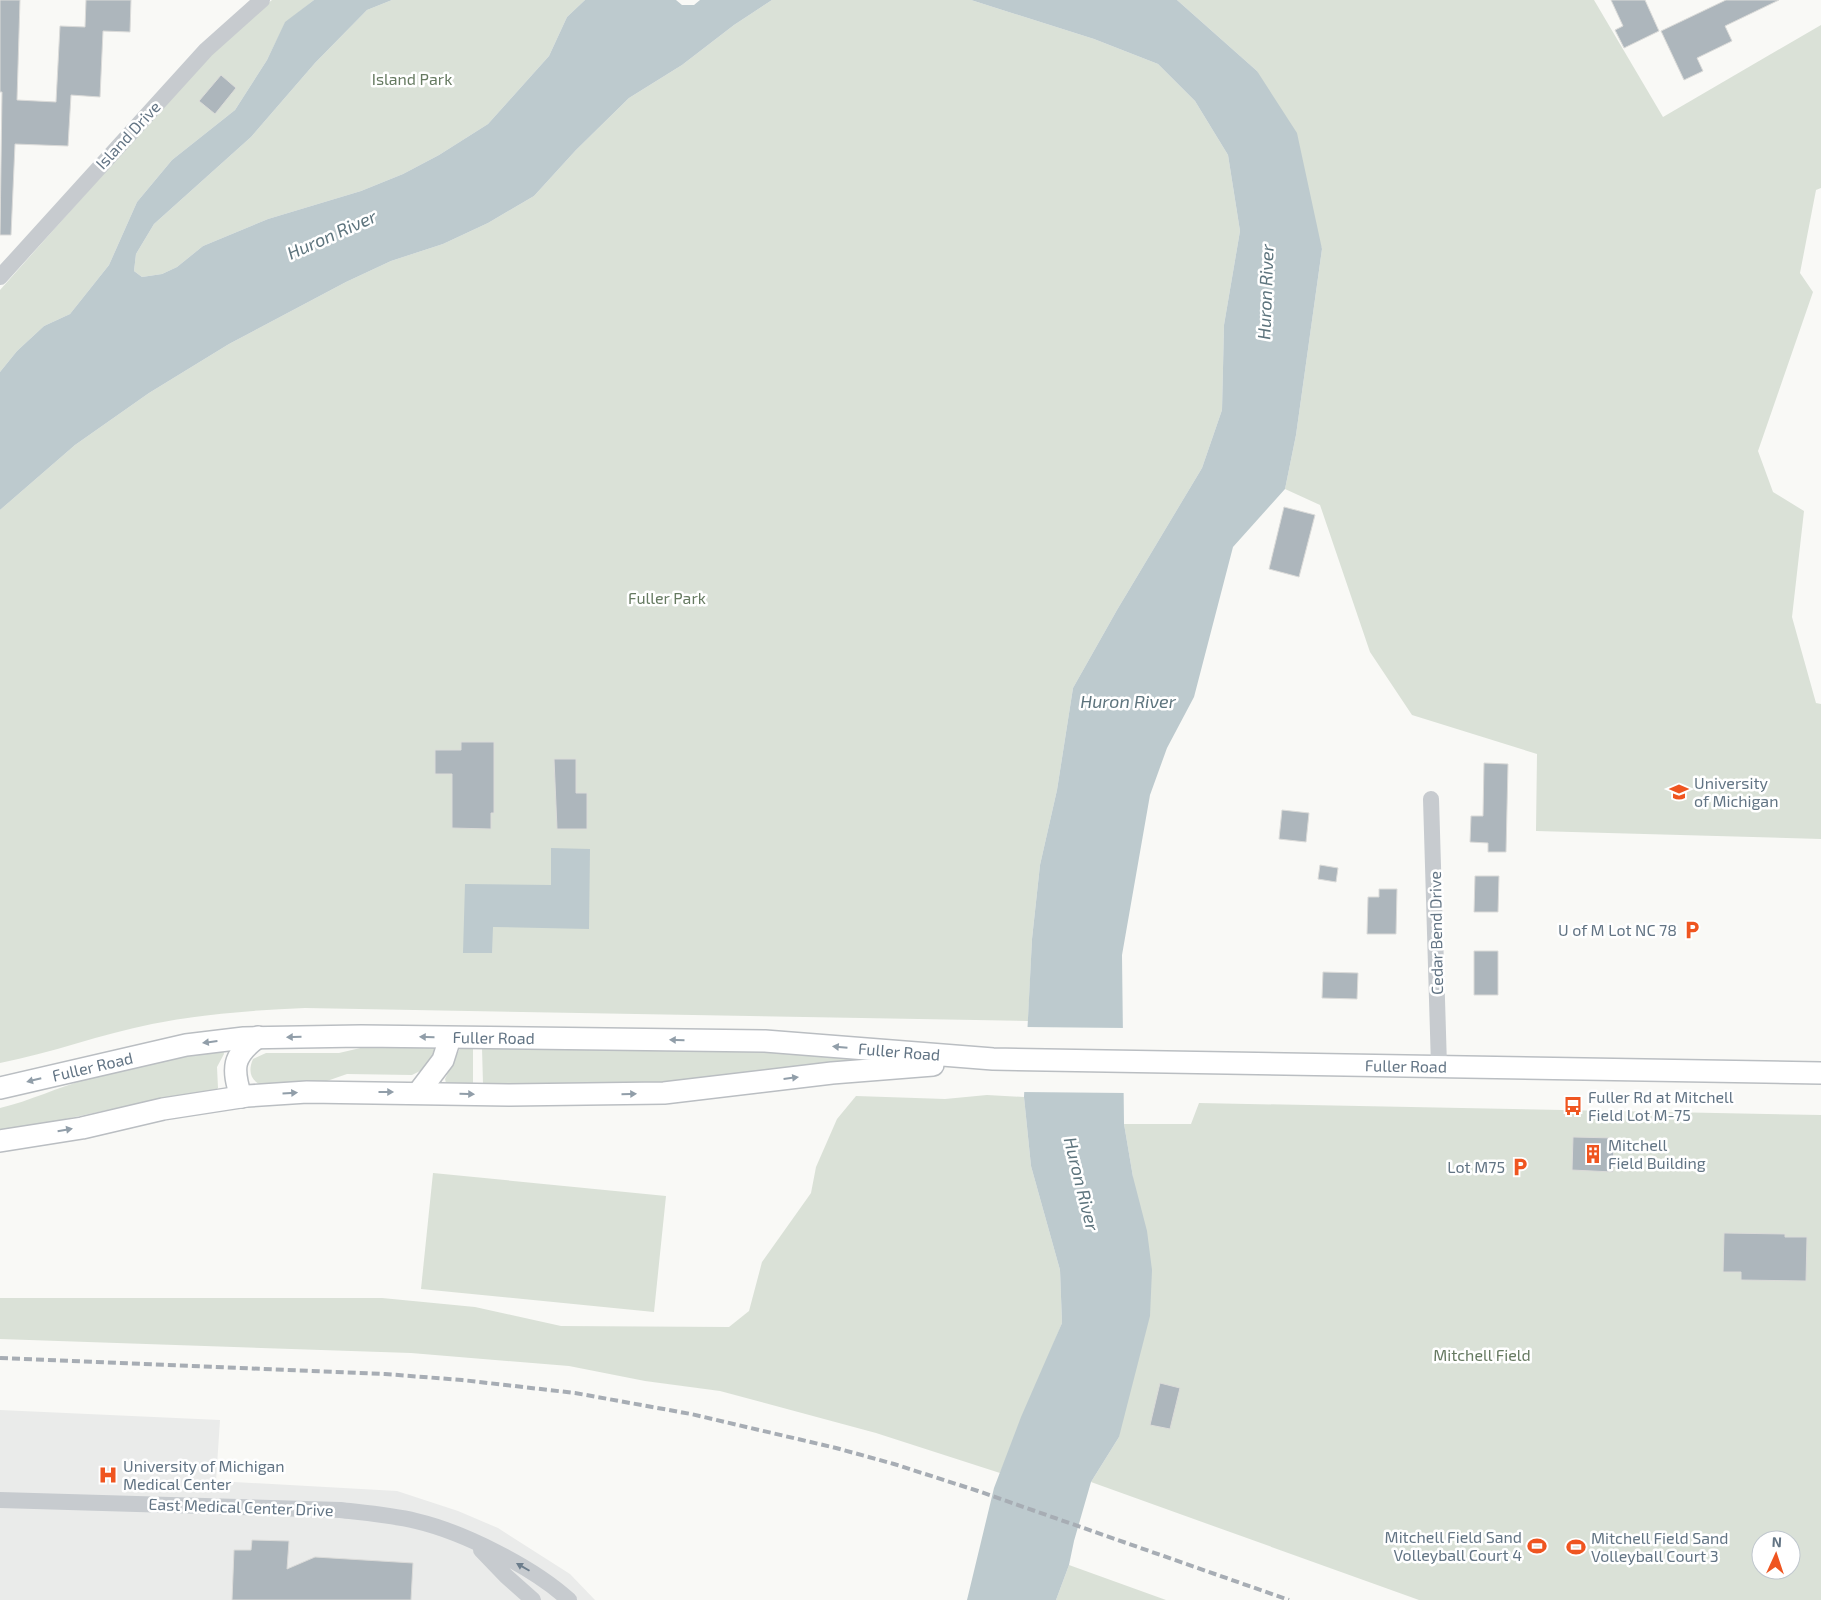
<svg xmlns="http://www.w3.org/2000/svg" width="1821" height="1600" viewBox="0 0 1821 1600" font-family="'Exo 2',sans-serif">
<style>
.built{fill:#eaebea}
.green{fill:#dae1d7;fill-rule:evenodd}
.water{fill:#bdcace}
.pier{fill:#f9f9f6}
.building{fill:#adb6bc;stroke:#dbdbd9}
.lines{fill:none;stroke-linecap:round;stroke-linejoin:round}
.major-casing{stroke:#babec2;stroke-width:24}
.minor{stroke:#c7cbcf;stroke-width:16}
.major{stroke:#fff;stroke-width:21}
.rail{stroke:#a7adb4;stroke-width:4;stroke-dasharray:8 4;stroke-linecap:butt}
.oneway{fill:#919ea9}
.oneway2{fill:#6c7d8c}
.labels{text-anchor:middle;stroke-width:5;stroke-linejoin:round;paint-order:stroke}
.park-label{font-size:16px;fill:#667a61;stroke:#fff}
.street-label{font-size:16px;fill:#627484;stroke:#fff}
.poi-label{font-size:16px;fill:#627484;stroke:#fff;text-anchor:start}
.water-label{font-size:18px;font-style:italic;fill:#5d747d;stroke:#fff}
</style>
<rect width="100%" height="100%" fill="#f9f9f6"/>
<path class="built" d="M 0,1410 L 220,1420 L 216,1481 L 397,1491 L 458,1511 L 498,1528 L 570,1574 L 595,1600 L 0,1600 Z"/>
<path class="green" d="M 272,0 L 314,0 L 285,23 L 267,60 L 235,110 L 172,160 L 137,202 L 109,265 L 70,314 L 44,326 L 17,351 L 0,372 L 0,290 L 113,163 L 156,110 L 245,21 Z
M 392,0 L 585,0 L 567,17 L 549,56 L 488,124 L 439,155 L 403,174 L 361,191 L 268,219 L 203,246 L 177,267 L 162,274 L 142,277 L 134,271 L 136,254 L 154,224 L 251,137 L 315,63 L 367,10 Z
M 772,0 L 971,0 L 1094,39 L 1158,64 L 1195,101 L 1228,155 L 1240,231 L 1224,325 L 1222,410 L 1202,468 L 1117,610 L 1073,688 L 1057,790 L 1040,865 L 1032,939 L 1028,1021 L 305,1008 C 253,1010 203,1014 152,1024 C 101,1034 52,1053 0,1063 L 0,510 L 75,445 L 149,393 L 229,344 L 346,282 L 391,261 L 443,244 L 488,223 L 534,196 L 576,150 L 629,98 L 682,65 L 734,25 Z
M 1177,0 L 1594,0 L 1663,117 L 1821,25 L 1821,188 L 1816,190 L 1800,273 L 1813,292 L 1758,451 L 1773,492 L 1804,511 L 1792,617 L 1816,703 L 1821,704 L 1821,839 L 1536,831 L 1537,754 L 1412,715 L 1370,652 L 1320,505 L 1285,489 L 1296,435 L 1322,249 L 1257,71 Z
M 369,1046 L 434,1047 L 435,1052 L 422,1070 L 412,1075 L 347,1074 L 324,1082 L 262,1085 C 250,1081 248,1070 253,1059 L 266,1053 L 339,1053 Z
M 473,1047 L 473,1084 L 446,1083 L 445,1079 L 460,1048 Z
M 482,1048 L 825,1051 L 925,1056 L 711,1079 L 626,1085 L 483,1084 Z
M 223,1049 L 224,1054 L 217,1067 L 218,1088 L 216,1090 L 159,1099 L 0,1133 L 0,1108 C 30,1101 58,1087 88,1079 C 132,1065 177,1056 223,1049 Z
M 987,1095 L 1024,1097 L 1031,1166 L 1060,1270 L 1062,1323 L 1000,1473 L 876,1433 L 720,1391 L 645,1381 L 569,1366 L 411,1353 L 0,1339 L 0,1298 L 382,1298 L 475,1307 L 561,1326 L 729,1327 L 749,1311 L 762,1262 L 811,1193 L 816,1167 L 837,1119 L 856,1096 L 945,1099 Z
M 1199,1103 L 1821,1115 L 1821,1600 L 1419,1600 L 1091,1482 L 1119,1437 L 1133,1177 L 1124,1124 L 1191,1124 ZM 1761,1540 L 1791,1540 L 1791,1570 L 1761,1570 Z
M 433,1173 L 666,1196 L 654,1312 L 421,1289 Z
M 1069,1565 L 1166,1600 L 1056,1600 Z"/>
<path class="water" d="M 314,0 L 392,0 L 367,10 L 315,63 L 251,137 L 154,224 L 136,254 L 134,271 L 142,277 L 162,274 L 177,267 L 203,246 L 268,219 L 361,191 L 403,174 L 439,155 L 488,124 L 549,56 L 567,17 L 585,0 L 676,0 L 682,5 L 694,5 L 700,0 L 772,0 L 734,25 L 682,65 L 629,98 L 576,150 L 534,196 L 488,223 L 443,244 L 391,261 L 346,282 L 229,344 L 149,393 L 75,445 L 0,510 L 0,372 L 17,351 L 44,326 L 70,314 L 109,265 L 137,202 L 172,160 L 235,110 L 267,60 L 285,22 Z
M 971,0 L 1177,0 L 1257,71 L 1297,133 L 1322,249 L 1296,435 L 1285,489 L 1233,547 L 1194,697 L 1167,748 L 1150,795 L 1122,955 L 1124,1124 L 1133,1177 L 1147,1231 L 1152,1270 L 1150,1316 L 1119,1437 L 1091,1482 L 1074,1541 L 1069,1565 L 1056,1600 L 967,1600 L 994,1488 L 1021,1417 L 1062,1323 L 1060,1270 L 1031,1166 L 1024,1097 L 1032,939 L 1040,865 L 1057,790 L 1073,688 L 1117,610 L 1202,468 L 1222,410 L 1224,325 L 1240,231 L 1228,155 L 1195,101 L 1158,64 L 1094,39 Z
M 551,848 L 590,849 L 589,929 L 493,927 L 492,953 L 463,953 L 465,884 L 551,885 Z"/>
<path class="pier" d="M 1025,1027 L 1126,1028 L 1126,1093 L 1022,1092 Z"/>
<path class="building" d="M 0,0 L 20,0 L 17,100 L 56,102 L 60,26 L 85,27 L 86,0 L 131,0 L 130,32 L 103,31 L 100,97 L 71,95 L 68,146 L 15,144 L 11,235 L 0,235 L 2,92 L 0,92 Z
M 1611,0 L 1645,0 L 1659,31 L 1624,48 L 1615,30 L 1623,26 Z
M 1726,0 L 1779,0 L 1725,26 L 1732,41 L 1697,58 L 1703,71 L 1684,80 L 1661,31 Z
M 221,75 L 236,88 L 215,114 L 199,101 Z
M 1284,507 L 1315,515 L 1299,577 L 1269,569 Z
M 461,742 L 494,742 L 494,813 L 491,813 L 491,829 L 452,828 L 452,774 L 435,774 L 435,750 L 461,750 Z
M 554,759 L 576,759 L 576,793 L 587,793 L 587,829 L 557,829 Z
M 1484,763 L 1508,764 L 1506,852 L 1488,852 L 1488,843 L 1470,842 L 1471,816 L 1483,816 Z
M 1282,810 L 1309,813 L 1306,842 L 1279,839 Z
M 1320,865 L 1338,868 L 1336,882 L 1318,879 Z
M 1475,876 L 1499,876 L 1498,912 L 1474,912 Z
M 1379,889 L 1397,889 L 1396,934 L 1367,934 L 1368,897 L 1379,897 Z
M 1474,951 L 1498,951 L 1498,995 L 1474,995 Z
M 1323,972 L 1358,973 L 1357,999 L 1322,998 Z
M 1573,1137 L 1614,1138 L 1613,1172 L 1572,1170 Z
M 1724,1233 L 1785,1234 L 1785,1237 L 1807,1237 L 1806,1281 L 1741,1280 L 1741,1272 L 1723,1272 Z
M 1160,1383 L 1180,1388 L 1170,1429 L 1150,1425 Z
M 252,1540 L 289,1541 L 287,1569 L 315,1557 L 413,1563 L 411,1600 L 232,1600 L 234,1550 L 251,1550 Z"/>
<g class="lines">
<g class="major-casing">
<g id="major">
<path id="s1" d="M 0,1088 L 186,1045 L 244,1038 L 361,1036 L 765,1041 L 993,1059 L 1821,1073"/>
<path d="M 418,1093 L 443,1060 L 450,1038"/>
<path d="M 241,1097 C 232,1068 232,1056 258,1037"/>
<path d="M 0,1141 L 82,1128 L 163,1109 L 247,1096 L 307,1092 L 509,1095 L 664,1093 L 832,1073 L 933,1065"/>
</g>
</g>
<path class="minor" d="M 0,277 L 206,50 L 262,0
M 1431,799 L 1439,1066
M 0,1500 L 340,1510 C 366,1513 391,1515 416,1521 C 463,1532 533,1567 569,1600
M 481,1550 L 506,1576 L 533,1600"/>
<use href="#major" class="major"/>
<path class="rail" d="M 0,1358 L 385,1374 L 462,1380 L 575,1393 L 691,1414 L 836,1448 L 894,1464 L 978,1491 L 1289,1600"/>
</g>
<defs><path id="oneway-solid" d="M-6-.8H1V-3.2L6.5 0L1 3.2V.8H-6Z" transform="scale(1.25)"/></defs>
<g class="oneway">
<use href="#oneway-solid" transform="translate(294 1037) rotate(179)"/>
<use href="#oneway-solid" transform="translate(427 1037) rotate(-179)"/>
<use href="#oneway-solid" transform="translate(677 1040) rotate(-179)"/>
<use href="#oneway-solid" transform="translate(210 1042) rotate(173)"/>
<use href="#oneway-solid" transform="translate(840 1047) rotate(-175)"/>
<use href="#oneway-solid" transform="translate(791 1078) rotate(-7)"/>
<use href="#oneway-solid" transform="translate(34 1080) rotate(166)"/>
<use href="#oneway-solid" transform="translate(386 1092)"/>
<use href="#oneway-solid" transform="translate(290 1093) rotate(-4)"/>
<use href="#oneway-solid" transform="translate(467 1094) rotate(1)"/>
<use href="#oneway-solid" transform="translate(629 1094) rotate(-2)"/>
<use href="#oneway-solid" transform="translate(65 1130) rotate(-10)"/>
</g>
<use class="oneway2" href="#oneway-solid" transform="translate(523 1567) rotate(-150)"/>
<defs>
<g id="university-bare" transform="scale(1.5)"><path d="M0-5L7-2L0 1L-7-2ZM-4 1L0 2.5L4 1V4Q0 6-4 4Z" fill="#ef5520" stroke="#fff" stroke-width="2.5" paint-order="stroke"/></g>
<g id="parking-bare" transform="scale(1.5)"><path d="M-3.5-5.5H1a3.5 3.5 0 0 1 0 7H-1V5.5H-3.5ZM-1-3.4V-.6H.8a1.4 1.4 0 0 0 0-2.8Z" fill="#ef5520" stroke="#fff" stroke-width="2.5" paint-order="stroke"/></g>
<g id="bus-bare" transform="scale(1.5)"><path d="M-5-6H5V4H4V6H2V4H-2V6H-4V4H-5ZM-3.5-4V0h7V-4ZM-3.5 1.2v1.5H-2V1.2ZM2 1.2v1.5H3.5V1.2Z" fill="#ef5520" stroke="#fff" stroke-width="2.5" paint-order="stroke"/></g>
<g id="building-bare" transform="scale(1.5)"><path d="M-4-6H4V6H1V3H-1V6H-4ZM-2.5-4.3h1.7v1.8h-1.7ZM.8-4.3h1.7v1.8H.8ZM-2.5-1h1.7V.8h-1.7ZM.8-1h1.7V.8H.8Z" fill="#ef5520" stroke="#fff" stroke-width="2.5" paint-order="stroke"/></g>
<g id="hospital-bare" transform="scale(1.5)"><path d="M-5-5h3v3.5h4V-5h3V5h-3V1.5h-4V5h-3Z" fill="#ef5520" stroke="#fff" stroke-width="2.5" paint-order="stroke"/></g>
<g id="stadium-bare" transform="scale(1.5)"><path d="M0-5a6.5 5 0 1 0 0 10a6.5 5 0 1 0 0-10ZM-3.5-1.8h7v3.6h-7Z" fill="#ef5520" stroke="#fff" stroke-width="2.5" paint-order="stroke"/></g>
</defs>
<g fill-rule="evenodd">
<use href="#university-bare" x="1679" y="792"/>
<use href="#parking-bare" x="1692" y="930"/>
<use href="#bus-bare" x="1573" y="1106"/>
<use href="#building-bare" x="1593" y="1154"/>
<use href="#parking-bare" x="1520" y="1167"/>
<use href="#hospital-bare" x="108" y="1475"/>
<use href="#stadium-bare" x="1537" y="1546"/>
<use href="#stadium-bare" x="1576" y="1547"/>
</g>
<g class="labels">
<g class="park-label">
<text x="412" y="85">Island Park</text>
<text x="667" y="604">Fuller Park</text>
<text x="1482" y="1361">Mitchell Field</text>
</g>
<g class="street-label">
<text transform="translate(128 135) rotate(-47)" y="6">Island Drive</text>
<text transform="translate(1436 933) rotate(-91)" y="6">Cedar Bend Drive</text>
<text dy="6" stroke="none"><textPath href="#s1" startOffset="499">Fuller Road</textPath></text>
<text dy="6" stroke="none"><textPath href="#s1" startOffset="905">Fuller Road</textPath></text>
<text dy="6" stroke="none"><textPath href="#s1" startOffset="95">Fuller Road</textPath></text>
<text dy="6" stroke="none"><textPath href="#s1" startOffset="1412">Fuller Road</textPath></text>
<text transform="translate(241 1507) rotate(2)" y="6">East Medical Center Drive</text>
</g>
<g class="poi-label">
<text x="1694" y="789">University<tspan x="1694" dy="18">of Michigan</tspan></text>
<text x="1677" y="936" text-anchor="end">U of M Lot NC 78</text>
<text x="1588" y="1103">Fuller Rd at Mitchell<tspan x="1588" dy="18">Field Lot M-75</tspan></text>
<text x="1608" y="1151">Mitchell<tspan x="1608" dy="18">Field Building</tspan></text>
<text x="1505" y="1173" text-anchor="end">Lot M75</text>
<text x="123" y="1472">University of Michigan<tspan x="123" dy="18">Medical Center</tspan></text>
<text x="1522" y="1543" text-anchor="end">Mitchell Field Sand<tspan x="1522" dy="18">Volleyball Court 4</tspan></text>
<text x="1591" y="1544">Mitchell Field Sand<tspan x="1591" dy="18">Volleyball Court 3</tspan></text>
</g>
<g class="water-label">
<text transform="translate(332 235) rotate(-24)" y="6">Huron River</text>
<text transform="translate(1266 292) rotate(-88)" y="6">Huron River</text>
<text x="1128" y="708">Huron River</text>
<text transform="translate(1081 1184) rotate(76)" y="6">Huron River</text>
</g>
</g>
<g transform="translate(1776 1555) rotate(3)"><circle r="24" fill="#ffffff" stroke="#c0c7ce"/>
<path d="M0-4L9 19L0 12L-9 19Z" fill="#ef5520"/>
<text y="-8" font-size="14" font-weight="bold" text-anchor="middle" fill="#627484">N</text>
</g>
</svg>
